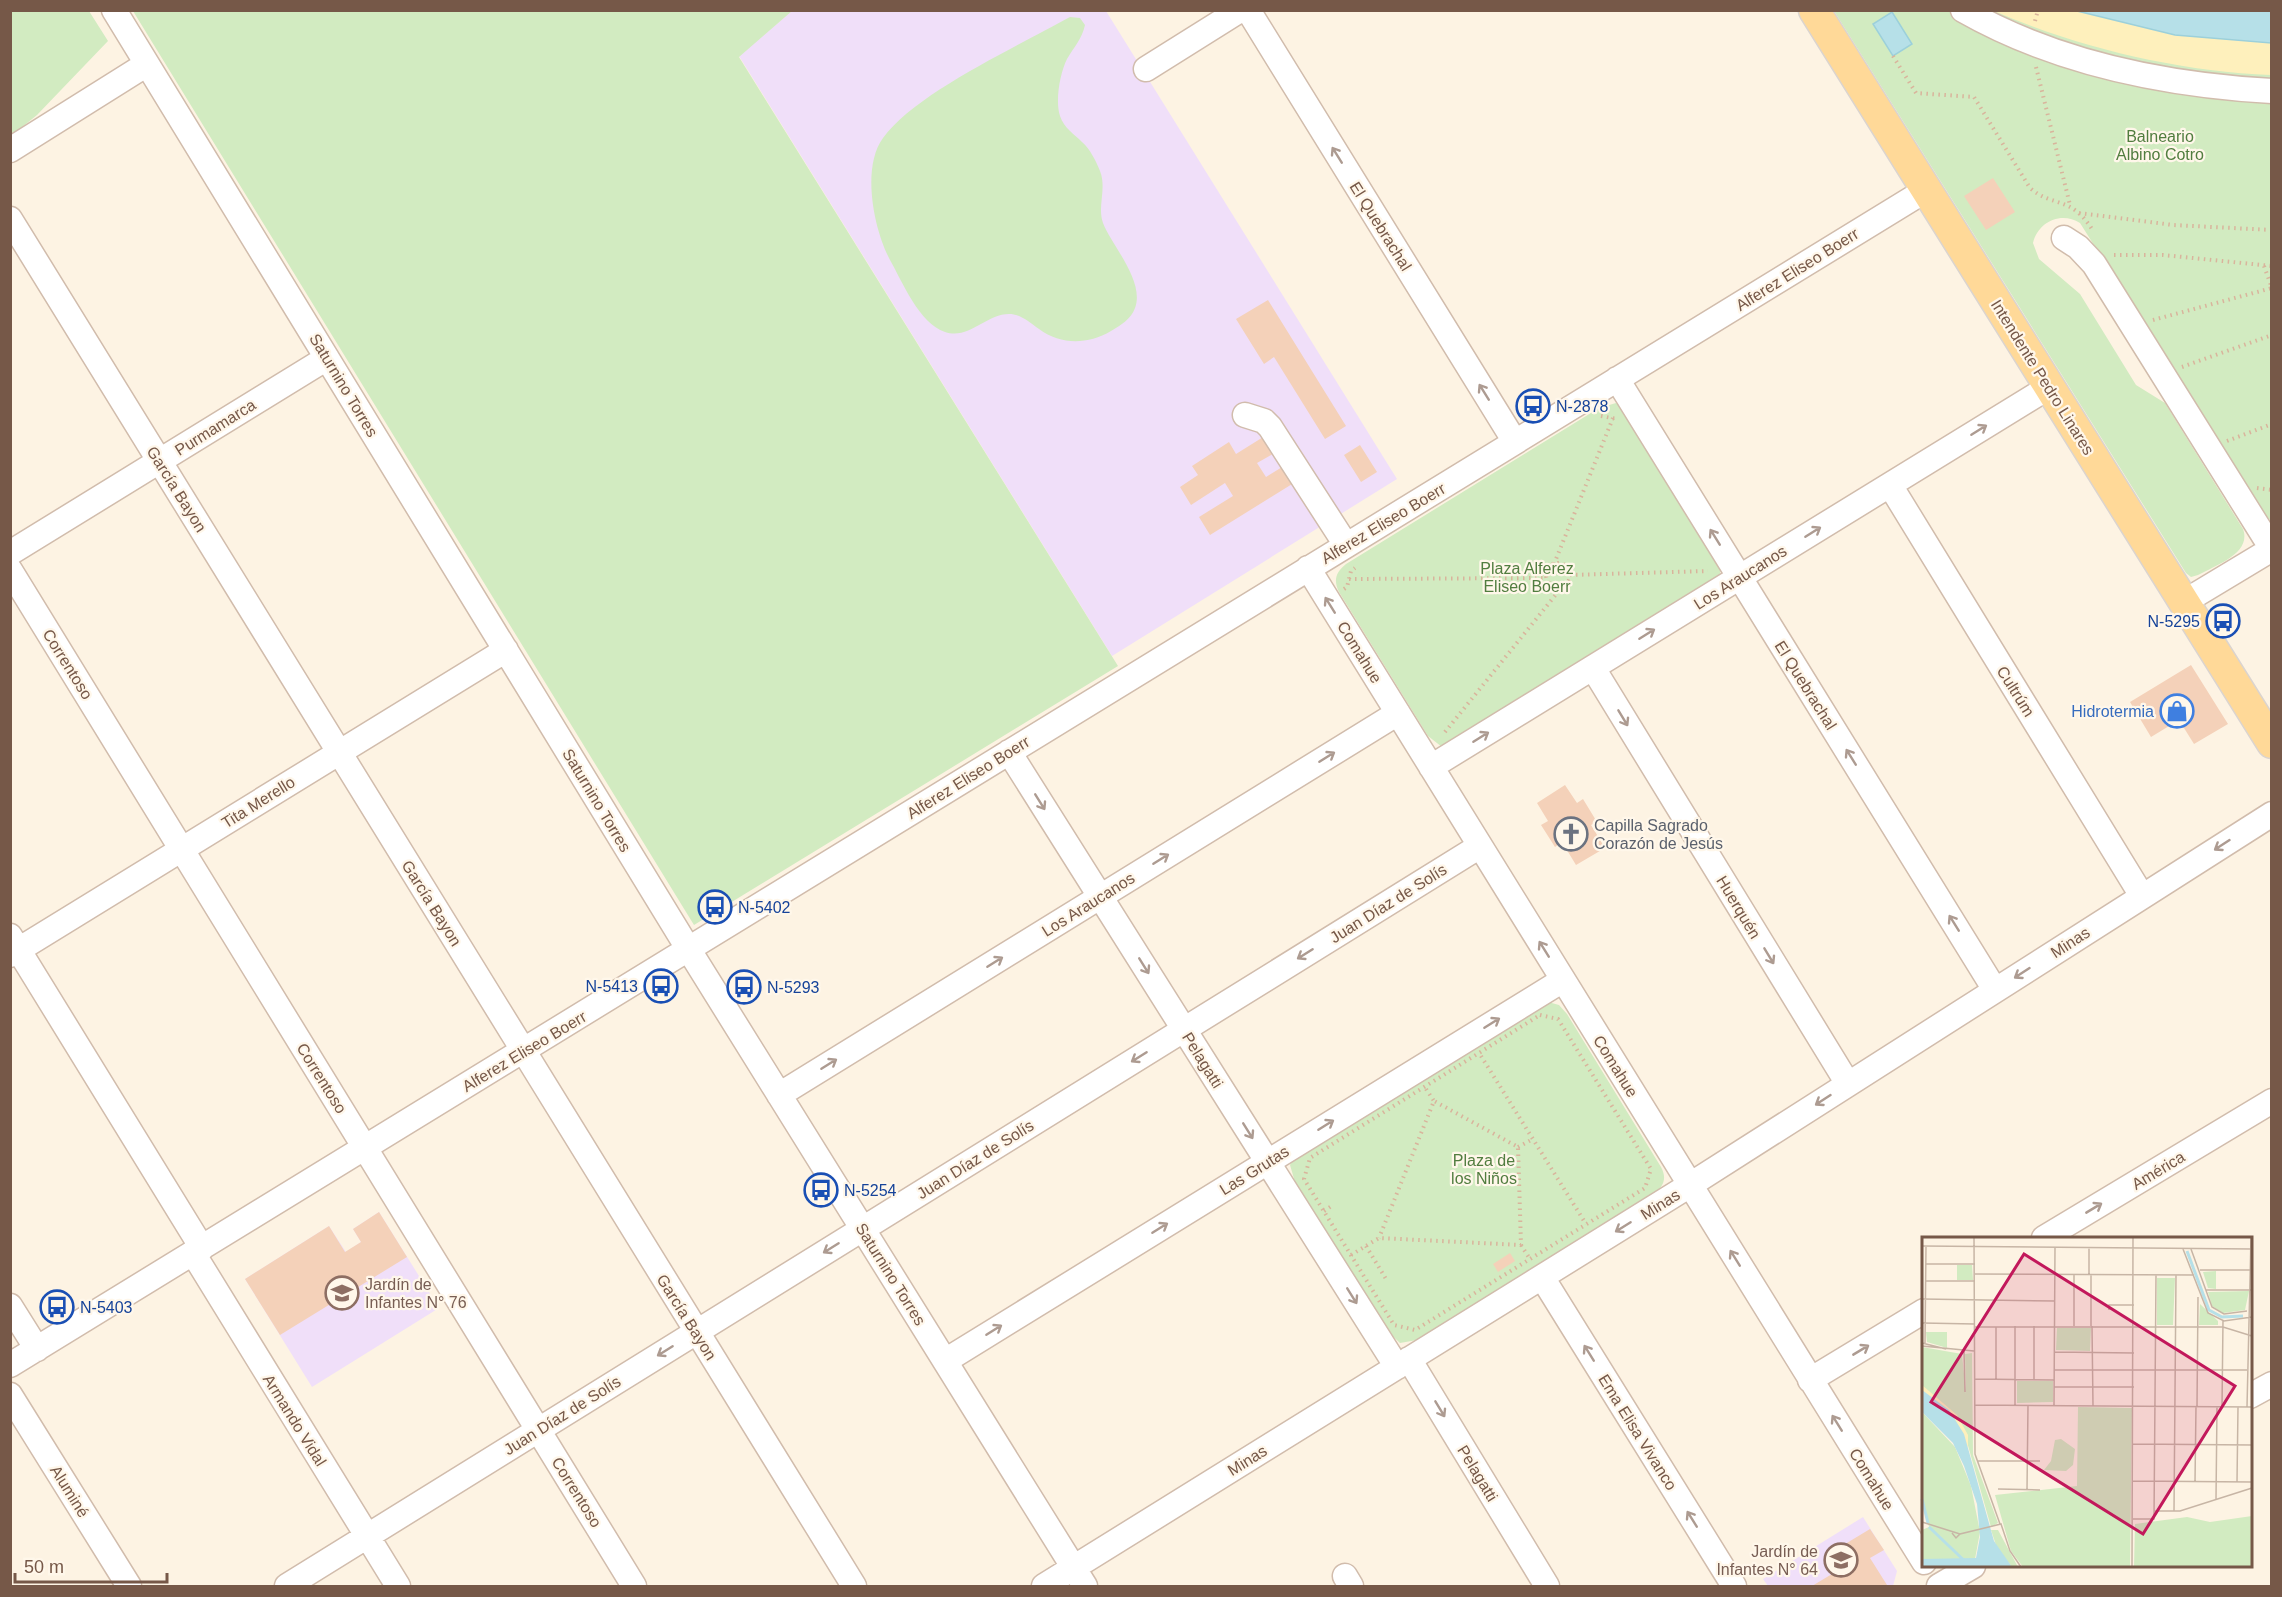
<svg xmlns="http://www.w3.org/2000/svg" width="2282" height="1597" viewBox="0 0 2282 1597" font-family="Helvetica,sans-serif">
<style>
.education{fill:#f0dff9}
.green{fill:#d2ebc1}
.sand{fill:#fef0bc}
.water{fill:#b6e0e8;stroke:#9cd0da;stroke-width:1.5}
.building{fill:#f4d1b9}
.lines{fill:none;stroke-linecap:round;stroke-linejoin:round}
.minor-casing{stroke:#d1bcac;stroke-width:27}
.major-casing{stroke:#dbd4cf;stroke-width:33}
.path{stroke:#d9b49c;stroke-width:4;stroke-dasharray:1.5 4.5;stroke-linecap:butt}
.minor{stroke:#fff;stroke-width:24}
.major{stroke:#ffd998;stroke-width:30}
.oneway{stroke:#ad9b91}
.labels{text-anchor:middle;stroke-width:4.5;stroke-linejoin:round;paint-order:stroke}
.park-label{font-size:16px;fill:#517d3f;stroke:#fff7ea}
.street-label{font-size:16px;fill:#765848;stroke:#fff7ea}
.transit-label{font-size:16px;fill:#164399;stroke:#fff7ea;text-anchor:start}
.shop-label{font-size:16px;fill:#366cbe;stroke:#fff7ea;text-anchor:end}
.worship-label{font-size:16px;fill:#5b616d;stroke:#fff7ea;text-anchor:start}
.education-label{font-size:16px;fill:#785e54;stroke:#fff7ea;text-anchor:start}
.inset-river{fill:none;stroke:#b6e0e8;stroke-width:3}
.inset-road{fill:none;stroke:#c7b5a5;stroke-width:1.5}
.view{fill:#c2185b;fill-opacity:0.15;stroke:#c2185b;stroke-width:3}
.inset-edge{fill:none;stroke:#765848;stroke-width:3}
</style>
<rect width="100%" height="100%" fill="#fdf3e3"/>
<path class="education" d="M 792,11 L 1106,11 L 1397,479 L 1112,656 L 739,56 Z
M 379,1212 L 439,1308 L 312,1387 L 245,1279 L 329,1226 L 346,1252 L 361,1242 L 353,1229 Z
M 1863,1517 L 1897,1571 L 1893,1586 L 1768,1586 L 1763,1579 Z"/>
<path class="green" d="M 10,11 L 89,11 L 108,41 L 37,115 L 11,136 Z
M 133,11 L 792,11 L 739,57 L 1118,666 L 694,925 Z
M 1834,11 L 2077,11 C 2140,30 2205,39 2271,43 L 2271,521 L 2263,512 L 2080,223 C 2061,211 2038,222 2033,243 L 2039,259 L 2080,294 L 2136,385 L 2165,403 L 2243,529 C 2252,553 2216,565 2198,575 L 2191,577 L 2186,573 Z
M 1070,17 L 1080,18 L 1085,25 C 1082,39 1074,47 1067,59 C 1060,73 1055,101 1060,116 C 1064,128 1074,134 1082,142 C 1090,149 1096,161 1100,171 C 1107,189 1097,206 1103,223 C 1112,246 1145,281 1135,308 C 1131,319 1121,325 1111,331 C 1087,345 1061,345 1039,329 C 1029,322 1021,314 1009,314 C 986,314 969,340 945,332 C 919,323 903,283 890,260 C 874,230 861,168 883,138 C 915,93 1020,45 1070,17 Z
M 1616,403 L 1621,406 L 1721,568 L 1719,578 L 1442,747 L 1428,736 L 1339,592 C 1333,580 1336,572 1346,564 L 1599,408 Z
M 1548,1002 L 1559,1005 L 1567,1014 L 1661,1167 C 1667,1178 1664,1186 1654,1194 L 1417,1340 L 1400,1343 L 1385,1329 L 1295,1182 L 1290,1165 L 1293,1159 Z"/>
<path class="sand" d="M 1994,11 L 2077,11 L 2175,35 L 2271,43 L 2271,75 C 2177,71 2080,48 1994,11 Z"/>
<path class="water" d="M 2077,11 L 2271,11 L 2271,43 L 2175,35 Z
M 1892,12 L 1912,44 L 1893,56 L 1873,24 Z"/>
<path class="building" d="M 1993,178 L 2015,212 L 1986,230 L 1964,196 Z
M 1268,300 L 1346,426 L 1325,439 L 1274,357 L 1264,364 L 1236,319 Z
M 1268,434 L 1278,451 L 1257,463 L 1266,477 L 1287,464 L 1297,481 L 1210,535 L 1199,517 L 1233,496 L 1225,483 L 1191,505 L 1180,487 L 1198,475 L 1192,466 L 1229,442 L 1236,454 Z
M 1360,445 L 1377,472 L 1361,482 L 1344,455 Z
M 2191,665 L 2228,724 L 2194,744 L 2179,720 L 2151,737 L 2130,702 Z
M 1565,785 L 1577,803 L 1583,799 L 1597,822 L 1591,825 L 1605,848 L 1576,865 L 1562,842 L 1555,847 L 1541,825 L 1548,821 L 1537,803 Z
M 379,1212 L 407,1257 L 280,1335 L 245,1279 L 329,1226 L 345,1252 L 361,1242 L 353,1229 Z
M 1510,1253 L 1515,1261 L 1498,1272 L 1493,1264 Z
M 1870,1529 L 1884,1550 L 1870,1558 L 1887,1585 L 1812,1586 L 1837,1571 L 1827,1555 Z"/>
<g class="lines">
<g class="minor-casing">
<path id="minor" d="M 114,10 L 689,950 L 1085,1586
M 1248,10 L 1515,442
M 1963,10 C 2056,63 2166,85 2272,91
M 1146,69 L 1240,10
M 10,150 L 147,64
M 10,219 L 854,1586
M 2064,238 L 2078,247 L 2094,264 L 2272,549
M 1617,379 L 1995,990
M 1245,415 L 1264,421 L 1270,427 L 1346,545
M 1890,485 L 2142,896
M 10,553 L 327,358
M 1308,568 L 1924,1562
M 10,570 L 634,1586
M 2184,602 L 2272,549
M 1593,668 L 1848,1084
M 1009,752 L 1397,1367
M 1431,767 L 2049,387
M 10,936 L 202,1248
M 10,955 L 506,650
M 779,1095 L 1398,713
M 2044,1238 L 2272,1101
M 193,1253 L 398,1586
M 1542,1277 L 1734,1586
M 10,1306 L 37,1349
M 1409,1359 L 1547,1586
M 945,1361 L 1563,980
M 10,1365 L 1926,190
M 1810,1380 L 1924,1311
M 10,1395 L 129,1586
M 2250,1396 L 2272,1384
M 1345,1576 L 1351,1586
M 287,1586 L 1480,846
M 1044,1586 L 1690,1185 L 2272,814
M 1939,1586 L 1973,1566"/>
</g>
<g class="major-casing">
<path id="major" d="M 1814,10 L 2272,743"/>
</g>
<path class="path" d="M 2035,21 L 2038,10
M 1893,56 L 1916,93 L 1974,97 L 2030,188 C 2053,208 2070,195 2092,229
M 2036,67 L 2070,205
M 2079,213 L 2173,225 L 2272,230
M 2114,255 L 2163,255 L 2272,266
M 2264,266 L 2272,288
M 2153,320 L 2272,288
M 2182,367 L 2272,335
M 1601,416 L 1617,419
M 2227,441 L 2272,424
M 2257,488 L 2272,490
M1546 575a12 12 0 1 1 24 0a12 12 0 1 1-24 0Z
M 1554,564 L 1613,418
M 1570,575 L 1708,571
M 1349,579 L 1546,578
M 1344,589 L 1347,587 L 1351,571 L 1355,568
M 1445,732 L 1562,587
M 1540,1015 L 1558,1019 L 1651,1169 L 1645,1188 L 1415,1330 L 1394,1325 L 1304,1179 L 1310,1158 Z
M 1481,1056 L 1586,1224
M 1426,1089 L 1434,1101
M 1518,1147 L 1533,1139
M 1324,1211 L 1333,1205
M 1521,1245 L 1530,1259
M 1366,1246 L 1386,1279
M 1351,1255 L 1379,1238 L 1521,1245 L 1518,1147 L 1434,1101 L 1379,1238"/>
<use href="#minor" class="minor"/>
<use href="#major" class="major"/>
</g>
<defs><path id="oneway-shaft" d="M-6 0H5M1.5-3L5.5 0L1.5 3" fill="none" stroke-width="1.6" stroke-linecap="round" stroke-linejoin="round" transform="scale(1.5)"/></defs>
<g class="oneway">
<use href="#oneway-shaft" transform="translate(1337 155) rotate(-122)"/>
<use href="#oneway-shaft" transform="translate(1484 392) rotate(-122)"/>
<use href="#oneway-shaft" transform="translate(1979 430) rotate(-32)"/>
<use href="#oneway-shaft" transform="translate(1813 532) rotate(-32)"/>
<use href="#oneway-shaft" transform="translate(1715 537) rotate(-122)"/>
<use href="#oneway-shaft" transform="translate(1330 605) rotate(-122)"/>
<use href="#oneway-shaft" transform="translate(1647 634) rotate(-32)"/>
<use href="#oneway-shaft" transform="translate(1623 718) rotate(59)"/>
<use href="#oneway-shaft" transform="translate(1481 737) rotate(-32)"/>
<use href="#oneway-shaft" transform="translate(1327 757) rotate(-32)"/>
<use href="#oneway-shaft" transform="translate(1851 757) rotate(-122)"/>
<use href="#oneway-shaft" transform="translate(1040 802) rotate(58)"/>
<use href="#oneway-shaft" transform="translate(2222 845) rotate(147)"/>
<use href="#oneway-shaft" transform="translate(1161 859) rotate(-32)"/>
<use href="#oneway-shaft" transform="translate(1954 923) rotate(-122)"/>
<use href="#oneway-shaft" transform="translate(1544 949) rotate(-122)"/>
<use href="#oneway-shaft" transform="translate(1305 954) rotate(148)"/>
<use href="#oneway-shaft" transform="translate(1769 956) rotate(59)"/>
<use href="#oneway-shaft" transform="translate(995 962) rotate(-32)"/>
<use href="#oneway-shaft" transform="translate(1144 966) rotate(58)"/>
<use href="#oneway-shaft" transform="translate(2022 973) rotate(147)"/>
<use href="#oneway-shaft" transform="translate(1492 1023) rotate(-32)"/>
<use href="#oneway-shaft" transform="translate(1139 1057) rotate(148)"/>
<use href="#oneway-shaft" transform="translate(829 1064) rotate(-32)"/>
<use href="#oneway-shaft" transform="translate(1823 1100) rotate(147)"/>
<use href="#oneway-shaft" transform="translate(1326 1125) rotate(-32)"/>
<use href="#oneway-shaft" transform="translate(1248 1131) rotate(58)"/>
<use href="#oneway-shaft" transform="translate(2094 1208) rotate(-31)"/>
<use href="#oneway-shaft" transform="translate(1623 1227) rotate(148)"/>
<use href="#oneway-shaft" transform="translate(1160 1228) rotate(-32)"/>
<use href="#oneway-shaft" transform="translate(831 1248) rotate(148)"/>
<use href="#oneway-shaft" transform="translate(1735 1258) rotate(-122)"/>
<use href="#oneway-shaft" transform="translate(1352 1296) rotate(58)"/>
<use href="#oneway-shaft" transform="translate(994 1330) rotate(-32)"/>
<use href="#oneway-shaft" transform="translate(1861 1350) rotate(-31)"/>
<use href="#oneway-shaft" transform="translate(665 1351) rotate(148)"/>
<use href="#oneway-shaft" transform="translate(1589 1353) rotate(-122)"/>
<use href="#oneway-shaft" transform="translate(1440 1409) rotate(59)"/>
<use href="#oneway-shaft" transform="translate(1837 1423) rotate(-122)"/>
<use href="#oneway-shaft" transform="translate(1692 1519) rotate(-122)"/>
</g>
<defs>
<g id="bus-ring" transform="scale(1.725)"><circle r="9.5" fill="#fff7ea" stroke="#1a4fb4" stroke-width="1.5"/><path d="M-5-6H5V4H4V6H2V4H-2V6H-4V4H-5ZM-3.5-4V0h7V-4ZM-3.5 1.2v1.5H-2V1.2ZM2 1.2v1.5H3.5V1.2Z" fill="#1a4fb4"/></g>
<g id="shop-ring" transform="scale(1.725)"><circle r="9.5" fill="#fff7ea" stroke="#3f7fe0" stroke-width="1.5"/><path d="M-5-2.5h2.3a2.7 3.5 0 0 1 5.4 0H5L5.5 6h-11ZM-1.5-2.5h3a1.5 2.3 0 0 0-3 0Z" fill="#3f7fe0"/></g>
<g id="church-ring" transform="scale(1.725)"><circle r="9.5" fill="#fff7ea" stroke="#6b7280" stroke-width="1.5"/><path d="M-1.2-6h2.4v3.5h3.3v2.4h-3.3V6h-2.4V-.1h-3.3v-2.4h3.3Z" fill="#6b7280"/></g>
<g id="school-ring" transform="scale(1.725)"><circle r="9.5" fill="#fff7ea" stroke="#8d6e63" stroke-width="1.5"/><path d="M0-5L7-2L0 1L-7-2ZM-4 1L0 2.5L4 1V4Q0 6-4 4Z" fill="#8d6e63"/></g>
</defs>
<g fill-rule="evenodd">
<use href="#bus-ring" x="1533" y="406"/>
<use href="#bus-ring" x="2223" y="621"/>
<use href="#shop-ring" x="2177" y="711"/>
<use href="#church-ring" x="1571" y="834"/>
<use href="#bus-ring" x="715" y="907"/>
<use href="#bus-ring" x="661" y="986"/>
<use href="#bus-ring" x="744" y="987"/>
<use href="#bus-ring" x="821" y="1190"/>
<use href="#school-ring" x="342" y="1293"/>
<use href="#bus-ring" x="57" y="1307"/>
<use href="#school-ring" x="1841" y="1560"/>
</g>
<g class="labels">
<g class="park-label">
<text x="2160" y="142">Balneario<tspan x="2160" dy="18">Albino Cotro</tspan></text>
<text x="1527" y="574">Plaza Alferez<tspan x="1527" dy="18">Eliseo Boerr</tspan></text>
<text x="1484" y="1166">Plaza de<tspan x="1484" dy="18">los Niños</tspan></text>
</g>
<g class="street-label">
<text transform="translate(1381 226) rotate(58)" y="6">El Quebrachal</text>
<text transform="translate(1797 269) rotate(-32)" y="6">Alferez Eliseo Boerr</text>
<text transform="translate(2043 377) rotate(58)" y="6">Intendente Pedro Linares</text>
<text transform="translate(344 385) rotate(59)" y="6">Saturnino Torres</text>
<text transform="translate(215 427) rotate(-32)" y="6">Purmamarca</text>
<text transform="translate(177 489) rotate(58)" y="6">García Bayon</text>
<text transform="translate(1383 523) rotate(-31)" y="6">Alferez Eliseo Boerr</text>
<text transform="translate(1740 577) rotate(-32)" y="6">Los Araucanos</text>
<text transform="translate(1360 652) rotate(58)" y="6">Comahue</text>
<text transform="translate(68 664) rotate(58)" y="6">Correntoso</text>
<text transform="translate(1806 685) rotate(58)" y="6">El Quebrachal</text>
<text transform="translate(2016 691) rotate(58)" y="6">Cultrúm</text>
<text transform="translate(968 777) rotate(-32)" y="6">Alferez Eliseo Boerr</text>
<text transform="translate(597 800) rotate(59)" y="6">Saturnino Torres</text>
<text transform="translate(258 802) rotate(-32)" y="6">Tita Merello</text>
<text transform="translate(432 903) rotate(58)" y="6">García Bayon</text>
<text transform="translate(1388 903) rotate(-32)" y="6">Juan Díaz de Solís</text>
<text transform="translate(1088 904) rotate(-32)" y="6">Los Araucanos</text>
<text transform="translate(1739 907) rotate(59)" y="6">Huerquén</text>
<text transform="translate(2070 942) rotate(-33)" y="6">Minas</text>
<text transform="translate(524 1051) rotate(-31)" y="6">Alferez Eliseo Boerr</text>
<text transform="translate(1203 1060) rotate(58)" y="6">Pelagatti</text>
<text transform="translate(1616 1066) rotate(58)" y="6">Comahue</text>
<text transform="translate(322 1078) rotate(58)" y="6">Correntoso</text>
<text transform="translate(975 1159) rotate(-32)" y="6">Juan Díaz de Solís</text>
<text transform="translate(1254 1170) rotate(-32)" y="6">Las Grutas</text>
<text transform="translate(2158 1170) rotate(-31)" y="6">América</text>
<text transform="translate(1660 1204) rotate(-32)" y="6">Minas</text>
<text transform="translate(891 1274) rotate(58)" y="6">Saturnino Torres</text>
<text transform="translate(687 1317) rotate(58)" y="6">García Bayon</text>
<text transform="translate(562 1415) rotate(-32)" y="6">Juan Díaz de Solís</text>
<text transform="translate(295 1420) rotate(58)" y="6">Armando Vidal</text>
<text transform="translate(1638 1432) rotate(58)" y="6">Ema Elisa Vivanco</text>
<text transform="translate(1247 1460) rotate(-32)" y="6">Minas</text>
<text transform="translate(1478 1473) rotate(59)" y="6">Pelagatti</text>
<text transform="translate(1872 1479) rotate(58)" y="6">Comahue</text>
<text transform="translate(70 1491) rotate(58)" y="6">Aluminé</text>
<text transform="translate(577 1492) rotate(58)" y="6">Correntoso</text>
</g>
<g class="transit-label">
<text x="1556" y="412">N-2878</text>
<text x="2200" y="627" text-anchor="end">N-5295</text>
<text x="738" y="913">N-5402</text>
<text x="638" y="992" text-anchor="end">N-5413</text>
<text x="767" y="993">N-5293</text>
<text x="844" y="1196">N-5254</text>
<text x="80" y="1313">N-5403</text>
</g>
<g class="shop-label">
<text x="2154" y="717">Hidrotermia</text>
</g>
<g class="worship-label">
<text x="1594" y="831">Capilla Sagrado<tspan x="1594" dy="18">Corazón de Jesús</tspan></text>
</g>
<g class="education-label">
<text x="365" y="1290">Jardín de<tspan x="365" dy="18">Infantes N° 76</tspan></text>
<text x="1818" y="1557" text-anchor="end">Jardín de<tspan x="1818" dy="18">Infantes N° 64</tspan></text>
</g>
</g>
<g transform="translate(1922 1237)">
<rect width="330" height="330" fill="#fdf3e3"/>
<path d="M 35,28 L 50,28 L 51,43 L 35,43 ZM 294,34 L 294,52 L 286,51 L 281,35 ZM 235,41 L 253,41 L 251,88 L 235,88 ZM 327,54 L 323,73 L 301,76 L 290,69 L 286,55 ZM 278,67 L 296,84 L 296,88 L 277,88 ZM 135,91 L 169,91 L 168,114 L 134,113 ZM 4,95 L 25,95 L 25,111 L 5,105 ZM 0,110 L 40,117 L 44,157 L 43,117 L 50,116 L 51,218 L 76,286 L 69,290 L 45,205 L 19,166 L 0,153 ZM 95,144 L 131,144 L 131,165 L 95,166 ZM 156,170 L 210,171 L 208,330 L 101,330 L 89,314 L 73,258 L 155,249 ZM 0,175 L 33,210 L 49,249 L 58,295 L 53,322 L 0,322 L 0,293 L 7,290 L 0,262 ZM 139,202 L 153,212 L 151,228 L 144,234 L 122,233 L 129,224 L 133,203 ZM 330,279 L 330,330 L 212,330 L 213,287 L 265,280 L 288,285 ZM 69,293 L 76,293 L 96,330 L 90,330 L 75,311 Z" fill="#d2ebc1"/>
<path d="M 0,148 L 35,178 L 46,198 L 46,211 L 30,177 L 0,153 Z" fill="#fef0bc"/>
<path d="M 0,153 L 27,173 L 42,197 L 72,304 L 90,330 L 0,330 L 0,322 L 54,321 L 58,300 L 55,267 L 42,229 L 31,206 L 0,175 Z" fill="#b6e0e8"/>
<path class="inset-river" d="M 265,14 L 287,73 L 300,80 L 321,79M 0,262 L 6,286M 7,290 L 49,330"/>
<path class="inset-road" d="M 52,0 L 53,217 L 78,287M 0,9 L 330,12M 261,12 L 286,76 L 302,84 L 330,80M 269,12 L 290,70 L 302,77 L 325,74M 4,27 L 53,27M 278,33 L 330,33M 53,37 L 272,38M 167,38 L 167,10M 4,44 L 53,44M 284,53 L 329,53M 0,62 L 133,64M 187,73 L 187,68 L 212,68M 0,86 L 53,87M 152,89 L 152,38M 169,89 L 169,38M 170,89 L 171,169M 53,90 L 301,90 L 330,99M 0,106 L 24,112M 3,106 L 4,9M 0,109 L 52,114M 42,114 L 43,155M 132,115 L 212,116M 132,133 L 325,133M 53,142 L 132,143M 74,142 L 74,90M 112,143 L 112,89M 132,150 L 212,150M 53,168 L 330,170M 93,168 L 93,89M 132,168 L 133,10M 275,169 L 276,60M 300,170 L 301,83M 325,170 L 329,0M 211,207 L 330,208M 56,224 L 118,224M 211,244 L 330,245M 273,245 L 274,169M 315,245 L 316,170M 76,252 L 118,253M 105,253 L 106,168M 294,262 L 295,170M 232,274 L 258,274 L 330,251M 252,274 L 254,38M 211,282 L 232,282 L 234,38M 0,285 L 38,297M 30,296 L 34,301 L 38,297 L 79,287 L 88,314 L 99,330M 210,330 L 211,0"/>
<path class="view" d="M 102,17 L 313,149 L 221,297 L 9,165 Z"/>
<rect width="330" height="330" class="inset-edge"/>
</g>
<rect width="2282" height="1597" fill="none" stroke="#765848" stroke-width="24"/>
<path d="M15 1573v9h152v-9" fill="none" stroke="#765848" stroke-width="3"/>
<text x="24" y="1573" font-size="18" fill="#765848" stroke="#fff7ea" stroke-width="4.5" paint-order="stroke">50 m</text>
</svg>
